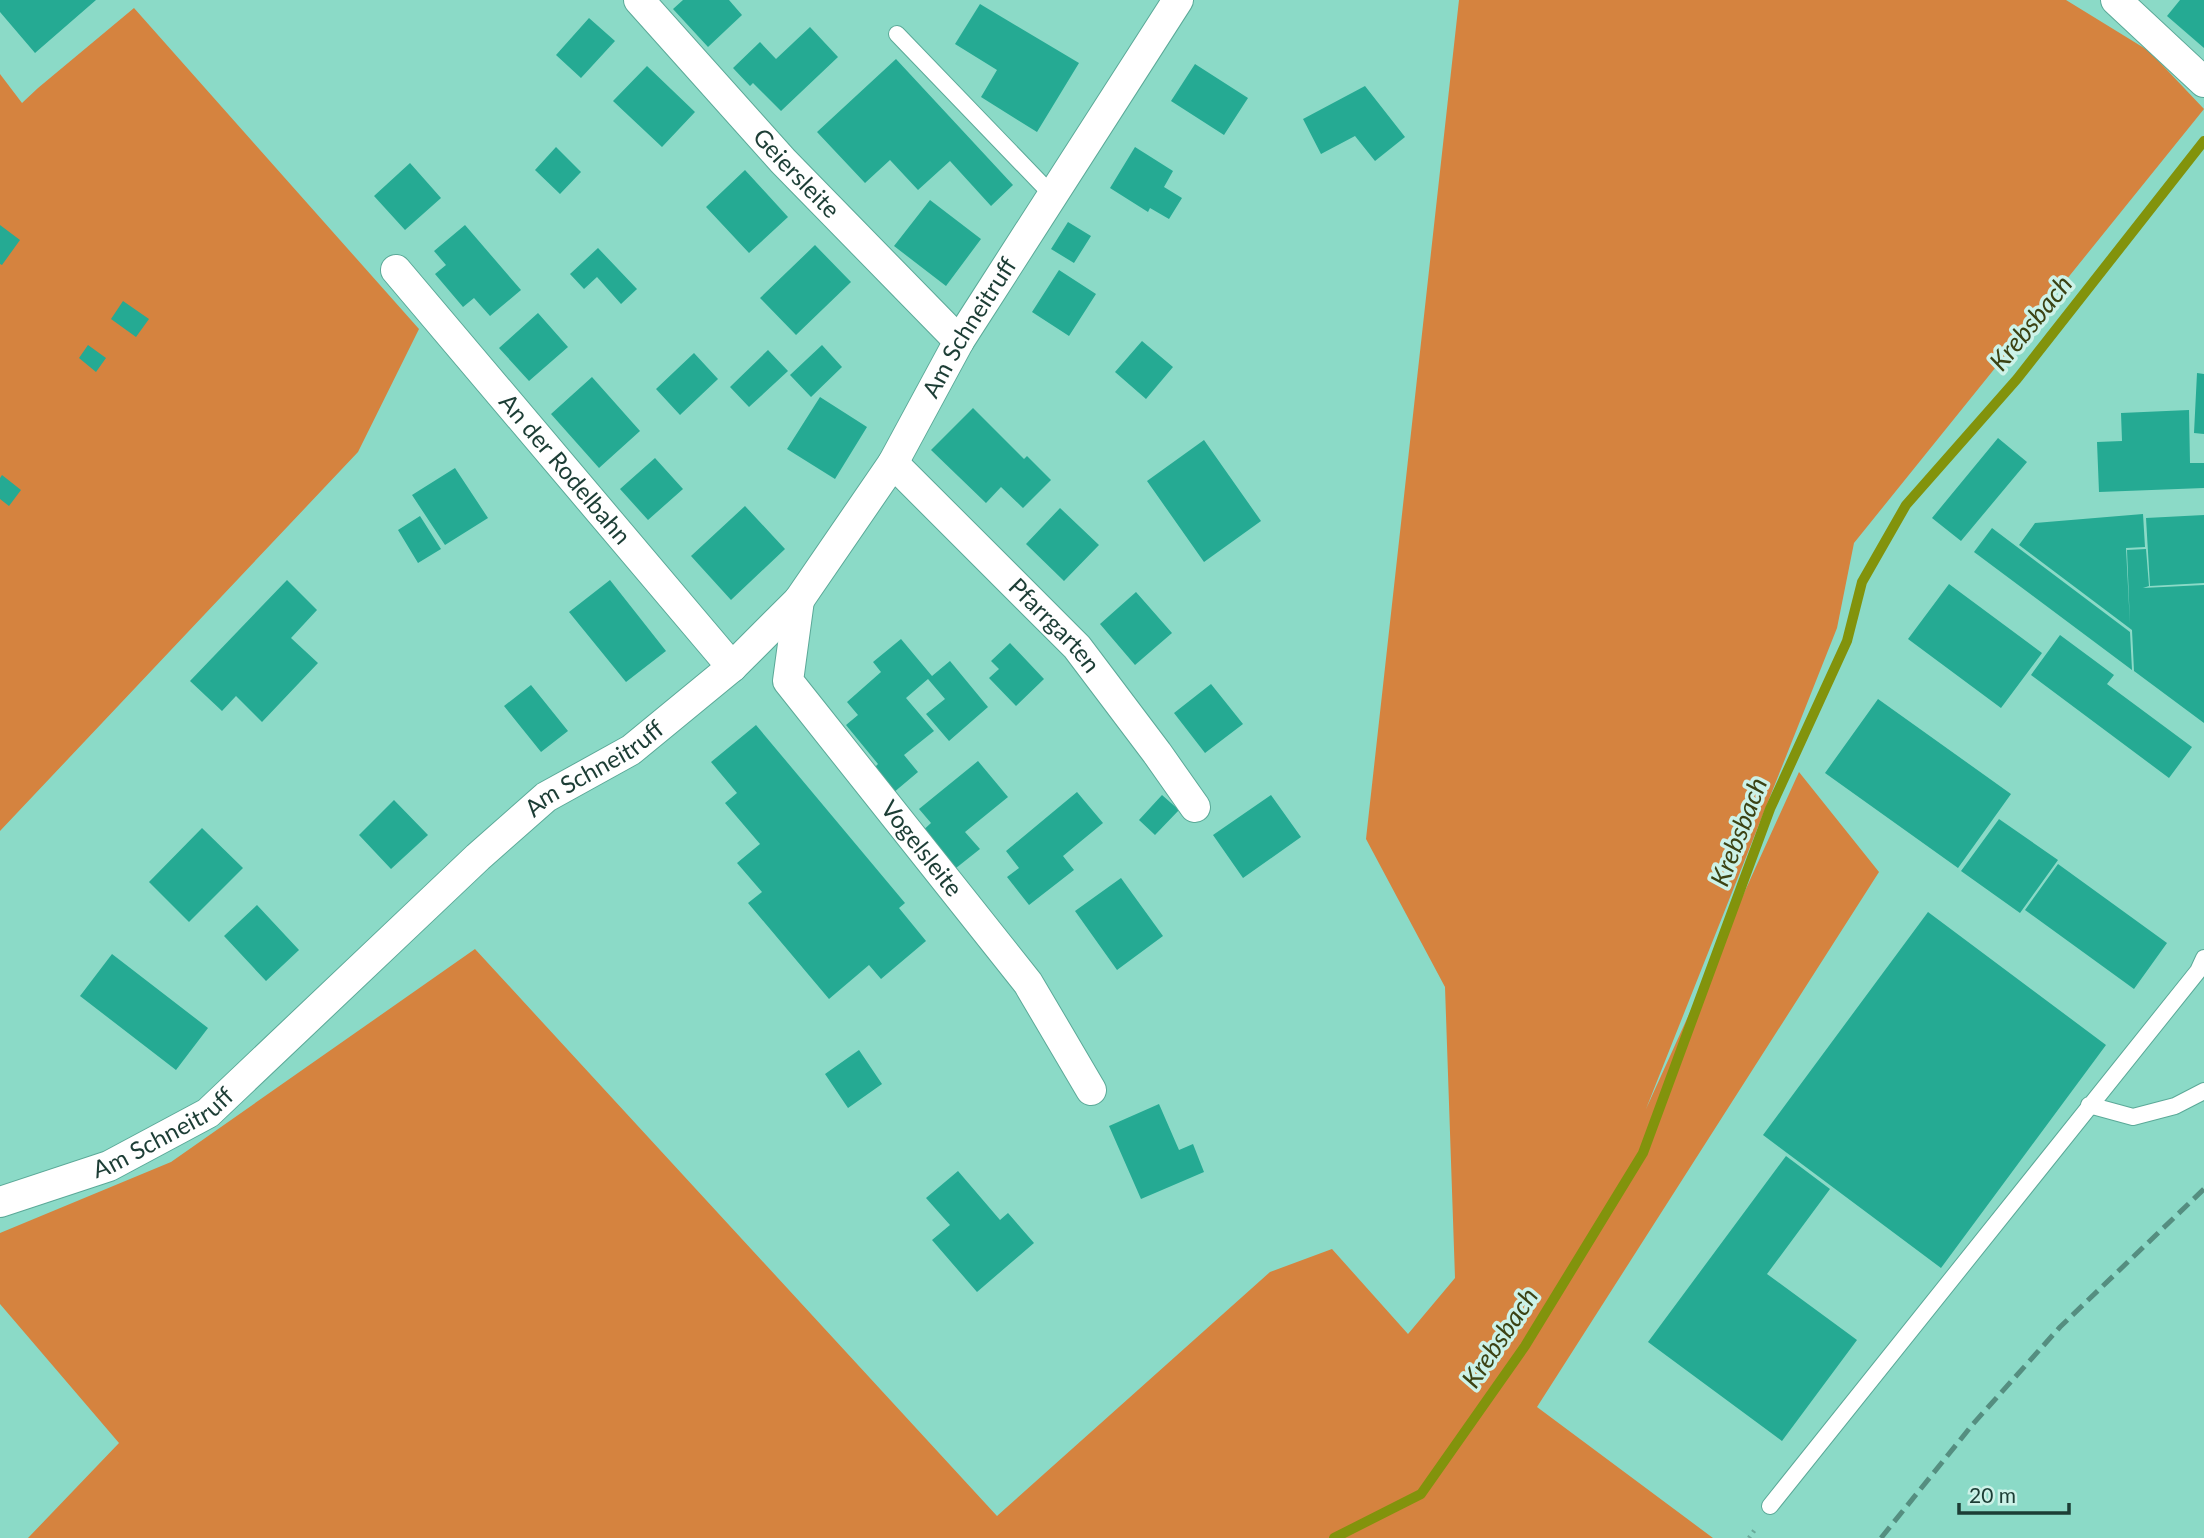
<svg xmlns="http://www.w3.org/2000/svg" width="2204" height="1538" viewBox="0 0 2204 1538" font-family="Lato,sans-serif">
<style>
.green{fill:#d5833f}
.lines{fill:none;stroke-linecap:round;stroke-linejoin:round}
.stream{stroke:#82930c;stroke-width:10}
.building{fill:#25aa93}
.lane-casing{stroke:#5ba998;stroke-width:18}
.street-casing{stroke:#5ba998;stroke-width:32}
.path{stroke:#69aa9a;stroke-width:4.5;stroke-dasharray:2 5;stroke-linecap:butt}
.lane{stroke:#fff;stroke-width:16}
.street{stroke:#fff;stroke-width:30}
.rail{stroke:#558e80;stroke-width:5;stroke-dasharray:14 7;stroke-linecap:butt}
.labels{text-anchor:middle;stroke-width:7;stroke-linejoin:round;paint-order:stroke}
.street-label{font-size:24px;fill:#1c3d35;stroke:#ccf2e8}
.water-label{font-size:26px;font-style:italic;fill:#3b4213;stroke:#ccf2e8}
</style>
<rect width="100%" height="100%" fill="#8bdac7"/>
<path class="green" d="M 1459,0 L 2066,0 L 2149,51 L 2204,109 L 1854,543 L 1837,628 L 1646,1109 L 1799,772 L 1879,872 L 1537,1407 L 1713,1538 L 28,1538 L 119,1443 L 0,1304 L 0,1233 L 171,1162 L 475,949 L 997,1516 L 1270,1272 L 1332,1249 L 1408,1334 L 1455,1278 L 1445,987 L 1366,839 Z
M 134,8 L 419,329 L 358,452 L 0,831 L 0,74 L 22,103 L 38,88 Z"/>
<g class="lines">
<path class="stream" d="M 1334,1538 L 1421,1494 L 1525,1346 L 1643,1153 L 1770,809 L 1847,641 L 1862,582 L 1906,505 L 2017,379 L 2204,141"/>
</g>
<path class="building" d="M 0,0 L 96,0 L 35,53 L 0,12 Z
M 683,0 L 729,0 L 742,15 L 708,47 L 673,9 Z
M 2180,0 L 2204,0 L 2204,48 L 2167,16 Z
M 980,4 L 1079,63 L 1037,132 L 981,97 L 997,70 L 955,44 Z
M 589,18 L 615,41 L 581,78 L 556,55 Z
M 810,27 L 838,57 L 781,111 L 753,83 L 750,86 L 733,68 L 760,42 L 776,59 Z
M 896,59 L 1013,185 L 991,206 L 950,161 L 918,190 L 890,160 L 865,183 L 817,132 Z
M 1195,64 L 1248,98 L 1224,135 L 1171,101 Z
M 647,66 L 695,112 L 662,147 L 613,101 Z
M 1365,86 L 1405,137 L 1375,161 L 1355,136 L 1321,154 L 1303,119 Z
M 556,147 L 581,172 L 560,194 L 535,170 Z
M 1135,147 L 1173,171 L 1164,187 L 1182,198 L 1169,219 L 1150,208 L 1148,212 L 1110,188 Z
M 410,163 L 441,198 L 405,230 L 374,196 Z
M 745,170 L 788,217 L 749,253 L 706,207 Z
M 930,200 L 981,239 L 946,286 L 894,246 Z
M 1068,222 L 1091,236 L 1074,263 L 1051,249 Z
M 0,225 L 20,240 L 2,265 L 0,264 Z
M 465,225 L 521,290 L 490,316 L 474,298 L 463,307 L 435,274 L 446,265 L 434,251 Z
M 815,245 L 851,282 L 796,335 L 760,298 Z
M 598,248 L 637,289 L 621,304 L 597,277 L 584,289 L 570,274 Z
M 1059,270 L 1096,294 L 1069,336 L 1032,312 Z
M 123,301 L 149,319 L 136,337 L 111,319 Z
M 538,313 L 568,347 L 529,381 L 499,348 Z
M 1142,341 L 1173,367 L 1146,399 L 1115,372 Z
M 88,345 L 106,358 L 96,372 L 79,358 Z
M 822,345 L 842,367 L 811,397 L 790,375 Z
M 768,350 L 788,371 L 749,407 L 730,387 Z
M 694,353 L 718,379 L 680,415 L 656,389 Z
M 2197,373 L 2204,374 L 2204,434 L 2194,433 Z
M 592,377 L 640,431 L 599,468 L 551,414 Z
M 820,397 L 867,427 L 835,479 L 787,449 Z
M 973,408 L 1024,459 L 1027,456 L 1051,480 L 1023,508 L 1001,487 L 986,503 L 931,450 Z
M 2189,410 L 2190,463 L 2204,463 L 2204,488 L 2099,492 L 2097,442 L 2122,441 L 2121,413 Z
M 1998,438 L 2027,462 L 1961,541 L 1932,518 Z
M 1204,440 L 1261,521 L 1204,562 L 1147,481 Z
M 655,458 L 683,489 L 648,520 L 620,489 Z
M 455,468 L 488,518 L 445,545 L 412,495 Z
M 2,475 L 21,490 L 9,506 L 0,499 L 0,478 Z
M 745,506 L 785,549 L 731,600 L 691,556 Z
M 1060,508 L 1099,545 L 1064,581 L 1026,544 Z
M 2143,514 L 2145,547 L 2126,548 L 2130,625 L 2127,550 L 2146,549 L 2149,586 L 2143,588 L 2204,585 L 2204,723 L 2134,671 L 2132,630 L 2019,545 L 2035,523 Z
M 2204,515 L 2204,583 L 2150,586 L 2146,518 Z
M 420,516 L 441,549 L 418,563 L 398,530 Z
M 1992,528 L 2130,632 L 2132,670 L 1974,552 Z
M 287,580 L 317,610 L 291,638 L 318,663 L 262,722 L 236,696 L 222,711 L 190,681 Z
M 610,580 L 666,651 L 626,682 L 569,612 Z
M 1949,584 L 2042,653 L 2001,708 L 1908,639 Z
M 1136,592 L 1172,633 L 1135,665 L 1100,624 Z
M 2060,635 L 2114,675 L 2107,684 L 2192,747 L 2169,778 L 2031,675 Z
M 901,639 L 932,676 L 950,661 L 988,707 L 949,741 L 926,714 L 945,699 L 928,679 L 906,698 L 934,731 L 904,755 L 918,772 L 893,793 L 873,769 L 878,764 L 846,725 L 858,715 L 847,702 L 881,672 L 873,662 Z
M 1010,643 L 1044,679 L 1016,706 L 989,678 L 999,669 L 991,661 Z
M 1211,684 L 1243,724 L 1205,753 L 1174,713 Z
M 531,685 L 568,731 L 541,752 L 504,706 Z
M 1878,699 L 2011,794 L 1958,868 L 1825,773 Z
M 756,725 L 905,903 L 899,908 L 926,941 L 881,979 L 869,965 L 829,999 L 748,903 L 762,892 L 737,863 L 760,844 L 725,803 L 737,793 L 711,762 Z
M 978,761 L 1008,797 L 965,832 L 980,849 L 951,872 L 919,834 L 931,823 L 919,809 Z
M 1077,792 L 1103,823 L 1063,856 L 1074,870 L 1029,905 L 1007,877 L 1019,868 L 1006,851 Z
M 1162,795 L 1179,810 L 1155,835 L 1139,820 Z
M 1271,795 L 1301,837 L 1243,878 L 1213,835 Z
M 394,800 L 428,835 L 391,869 L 359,835 Z
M 1999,819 L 2058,860 L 2020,913 L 1961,871 Z
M 202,828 L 243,868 L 189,922 L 149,882 Z
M 2058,864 L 2167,943 L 2134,989 L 2025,910 Z
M 1121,878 L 1163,936 L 1117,970 L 1075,911 Z
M 257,905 L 299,950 L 266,981 L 224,936 Z
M 1928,912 L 2106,1045 L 1941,1268 L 1763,1135 Z
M 112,954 L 208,1028 L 176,1070 L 80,996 Z
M 859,1050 L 882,1084 L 848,1108 L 825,1074 Z
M 1159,1104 L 1179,1150 L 1193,1144 L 1204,1172 L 1141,1199 L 1109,1126 Z
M 1786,1156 L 1830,1189 L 1767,1274 L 1857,1340 L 1782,1441 L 1648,1342 Z
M 958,1171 L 1000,1220 L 1008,1213 L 1034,1243 L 977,1292 L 932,1240 L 950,1225 L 926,1198 Z"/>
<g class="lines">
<g class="lane-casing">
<path id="lane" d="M 897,34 L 1053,196
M 2089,1105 L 2133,1117 L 2175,1106 L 2204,1091
M 1770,1506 L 2198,971 L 2204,958"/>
</g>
<g class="street-casing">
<g id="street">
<path id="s1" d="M 639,0 L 783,161 L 959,341"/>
<path d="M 2116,0 L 2204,82"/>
<path id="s2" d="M 396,270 L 732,667"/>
<path id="s3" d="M 893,463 L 1077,647 L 1157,753 L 1195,807"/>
<path id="s4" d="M 799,600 L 788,681 L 1028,983 L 1091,1090"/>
<path id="s5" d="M 0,1202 L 109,1166 L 208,1113 L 478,857 L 546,797 L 631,750 L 732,667 L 799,600 L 893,463 L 959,341 L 1178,0"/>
</g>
</g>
<path class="path" d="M 1749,1538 L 1756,1528"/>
<use href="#lane" class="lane"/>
<use href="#street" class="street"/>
<path class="rail" d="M 1881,1538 L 1973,1424 L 2060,1327 L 2204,1189"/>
</g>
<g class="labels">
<g class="street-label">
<text dy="8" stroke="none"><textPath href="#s1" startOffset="234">Geiersleite</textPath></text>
<text dy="8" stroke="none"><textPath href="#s5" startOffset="1334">Am Schneitruff</textPath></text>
<text dy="8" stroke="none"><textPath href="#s2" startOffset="261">An der Rodelbahn</textPath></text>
<text dy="8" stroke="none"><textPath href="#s3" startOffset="229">Pfarrgarten</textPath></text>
<text dy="8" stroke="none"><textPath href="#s5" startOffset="746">Am Schneitruff</textPath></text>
<text dy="8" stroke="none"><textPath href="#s4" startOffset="296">Vogelsleite</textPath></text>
<text dy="8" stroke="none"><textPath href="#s5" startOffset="178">Am Schneitruff</textPath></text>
</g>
<g class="water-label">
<text transform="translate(2031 323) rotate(-51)" y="9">Krebsbach</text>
<text transform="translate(1739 832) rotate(-69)" y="9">Krebsbach</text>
<text transform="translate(1500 1338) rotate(-56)" y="9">Krebsbach</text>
</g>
</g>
<path d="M1959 1503v10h110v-10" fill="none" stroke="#1c3d35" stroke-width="3.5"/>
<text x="1969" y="1503" font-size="21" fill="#1c3d35" stroke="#ccf2e8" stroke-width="5" paint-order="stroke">20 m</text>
</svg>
